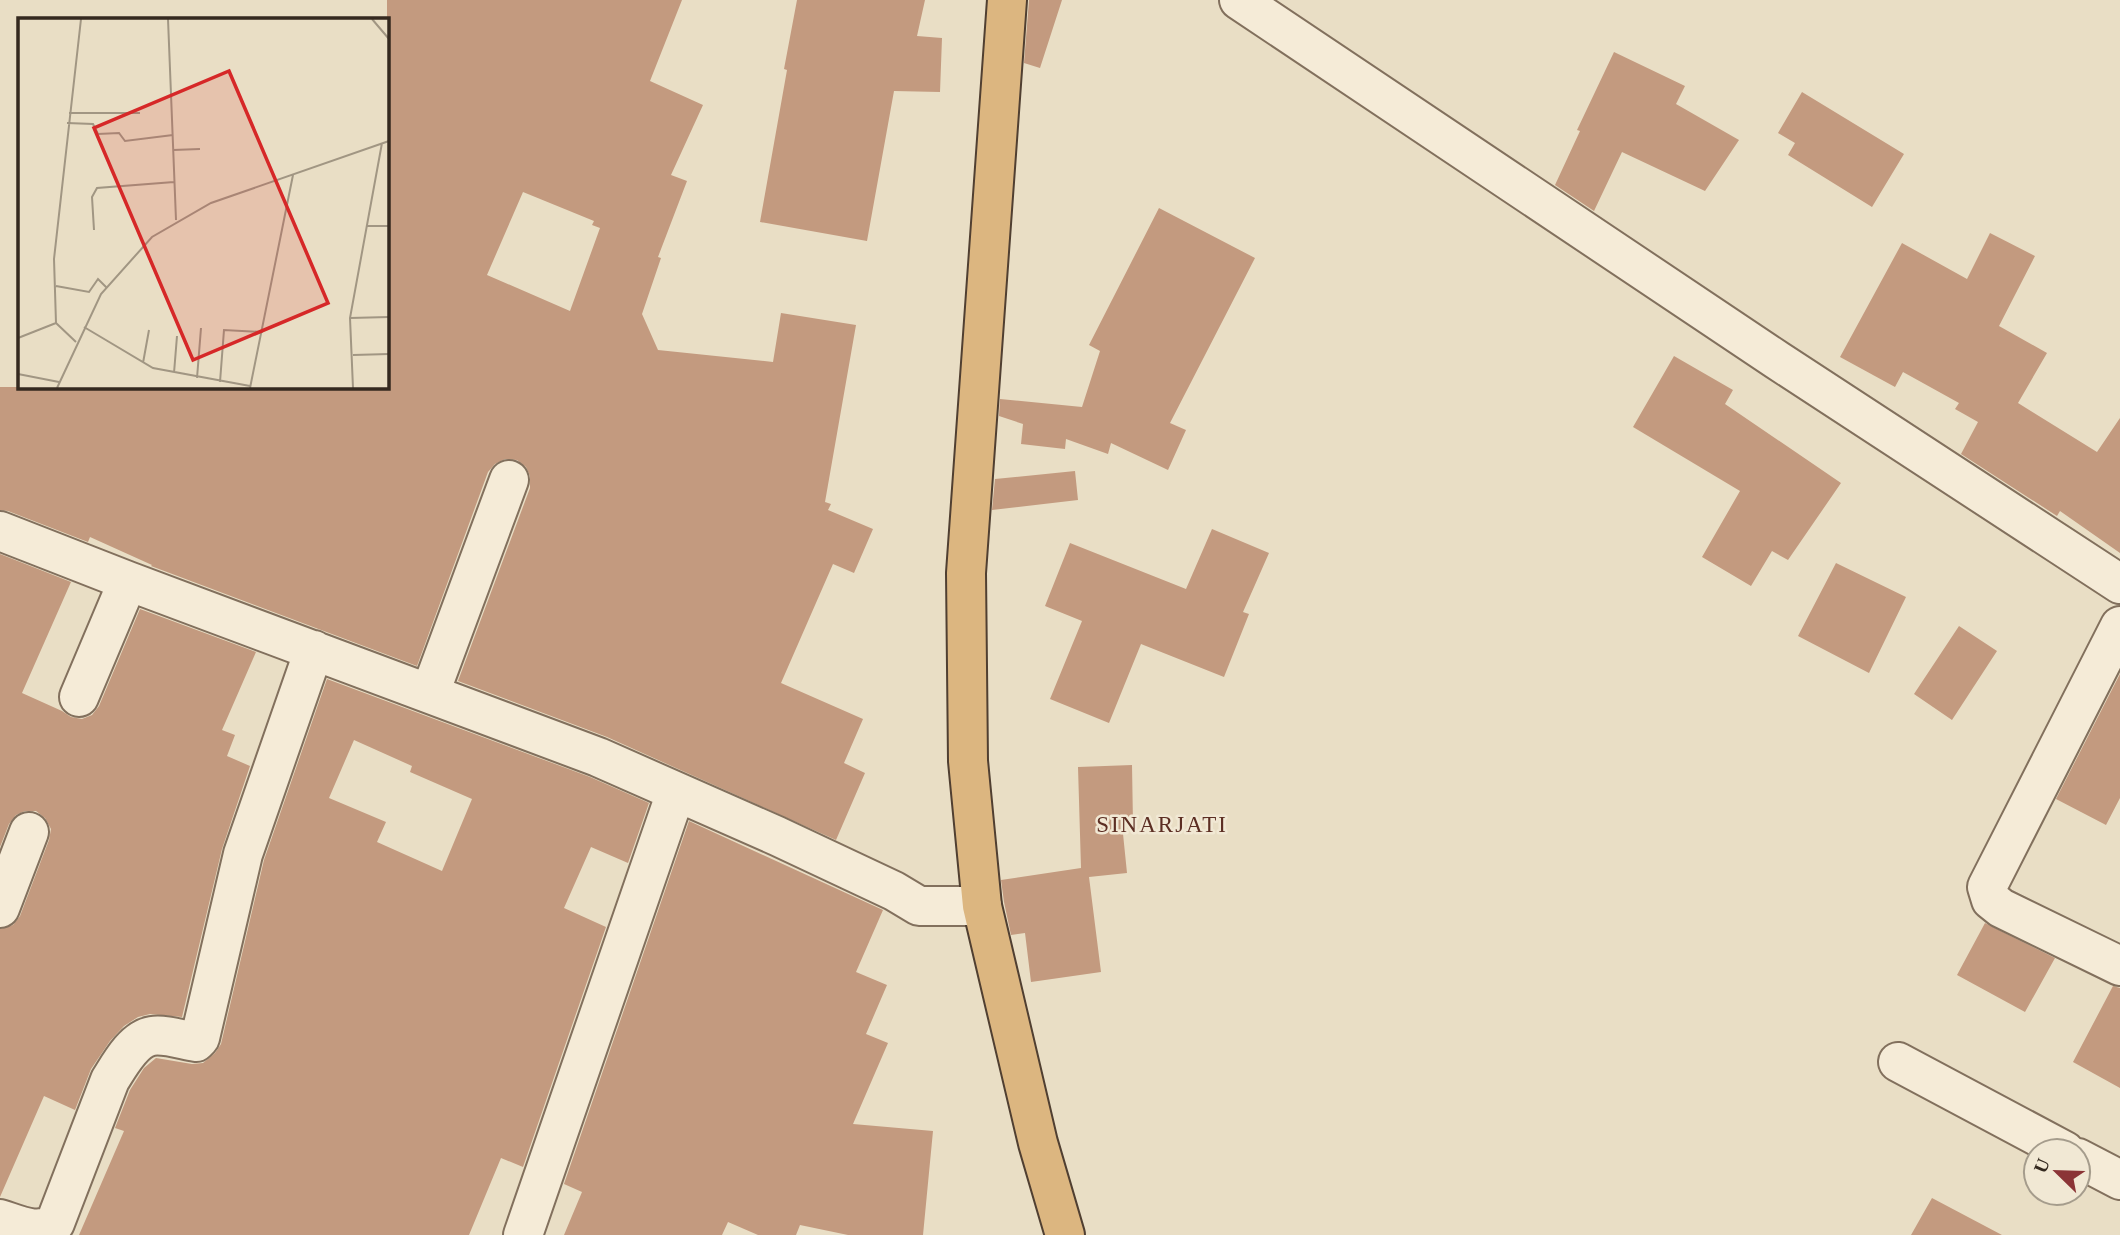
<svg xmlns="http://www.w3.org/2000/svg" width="2120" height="1235" viewBox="0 0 2120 1235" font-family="Georgia,serif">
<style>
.building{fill:#c39a7f;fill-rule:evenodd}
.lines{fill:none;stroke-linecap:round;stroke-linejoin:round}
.minor-casing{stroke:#82705d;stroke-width:42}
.trunk-casing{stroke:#503f31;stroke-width:42}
.minor{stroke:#f5ebd7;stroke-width:38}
.trunk{stroke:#dcb680;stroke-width:38}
.labels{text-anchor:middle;stroke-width:5;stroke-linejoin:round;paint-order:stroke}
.quarter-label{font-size:23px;letter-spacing:2px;fill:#5c2e23;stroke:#f1e8d4}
.inset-road{fill:none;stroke:#a19683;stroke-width:2}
.view{fill:#d62828;fill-opacity:0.15;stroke:#d62828;stroke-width:3.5}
.inset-edge{fill:none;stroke:#34291f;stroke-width:3.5}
</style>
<rect width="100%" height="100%" fill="#e9dec5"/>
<path class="building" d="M 387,0 L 682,0 L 650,81 L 703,105 L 671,175 L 687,181 L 658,257 L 661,258 L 642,314 L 658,350 L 773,362 L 781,313 L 856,325 L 825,502 L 831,504 L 828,510 L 873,529 L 854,573 L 833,564 L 781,683 L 863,719 L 844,763 L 865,773 L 836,840 L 607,737 L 458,681 L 530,488 L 530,476 L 526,467 L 517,460 L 505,459 L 495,464 L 488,472 L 417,666 L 151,566 L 152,565 L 90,537 L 88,542 L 8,511 L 0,510 L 0,387 L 387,387 ZM 523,192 L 594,221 L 592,225 L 600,228 L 570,311 L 487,275 Z
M 797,0 L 925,0 L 917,36 L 942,38 L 940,92 L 894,91 L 867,241 L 760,222 L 787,70 L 784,69 Z
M 1029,0 L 1062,0 L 1040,68 L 1024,63 Z
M 1614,52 L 1685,86 L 1676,104 L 1739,140 L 1705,191 L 1622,152 L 1594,211 L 1555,185 L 1580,131 L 1577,130 Z
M 1802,92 L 1904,154 L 1872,207 L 1788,155 L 1795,143 L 1778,133 Z
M 1159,208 L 1255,258 L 1170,423 L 1186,430 L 1168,470 L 1111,443 L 1108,454 L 1066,439 L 1065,449 L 1021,444 L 1023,424 L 999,416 L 1000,399 L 1082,407 L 1100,351 L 1089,345 Z
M 1990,233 L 2035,256 L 1999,326 L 2047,353 L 2018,403 L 2097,452 L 2120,418 L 2120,553 L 2060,511 L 2057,516 L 1961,454 L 1978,422 L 1955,409 L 1959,403 L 1903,372 L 1895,387 L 1840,357 L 1902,243 L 1967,279 Z
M 1674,356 L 1733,390 L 1725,404 L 1841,483 L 1788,560 L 1772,551 L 1751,586 L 1702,557 L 1740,491 L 1633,427 Z
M 1075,471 L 1078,500 L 992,510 L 995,479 Z
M 1212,529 L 1269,553 L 1243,612 L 1249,614 L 1224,677 L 1141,644 L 1109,723 L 1050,699 L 1082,621 L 1045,606 L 1070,543 L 1186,589 Z
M 0,554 L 71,582 L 22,693 L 62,711 L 71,717 L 82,719 L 92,715 L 99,706 L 140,609 L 256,652 L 222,730 L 235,735 L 227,756 L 250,766 L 222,849 L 182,1017 L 150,1014 L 138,1017 L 124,1026 L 110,1041 L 91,1069 L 75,1110 L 44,1096 L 0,1197 L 0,929 L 13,925 L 20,916 L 49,840 L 51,829 L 45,818 L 36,811 L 25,811 L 16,815 L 9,824 L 0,847 Z
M 1836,563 L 1906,597 L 1869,673 L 1798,636 Z
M 1959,626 L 1997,651 L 1952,720 L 1914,694 Z
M 2120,674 L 2120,798 L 2106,825 L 2056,799 Z
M 327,679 L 590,777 L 649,803 L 628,863 L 591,847 L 564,908 L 606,927 L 523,1167 L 501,1158 L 469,1235 L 79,1235 L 124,1131 L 115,1128 L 130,1090 L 144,1068 L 156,1058 L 192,1064 L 203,1063 L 215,1053 L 221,1044 L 264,860 ZM 354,740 L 412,766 L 410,772 L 472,799 L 442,871 L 377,842 L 386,822 L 329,798 Z
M 1132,765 L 1133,824 L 1122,824 L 1127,873 L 1089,877 L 1101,972 L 1031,982 L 1025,933 L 1011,935 L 1004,902 L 1001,880 L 1081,868 L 1078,767 Z
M 689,821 L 883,910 L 856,972 L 887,985 L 866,1034 L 888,1043 L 853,1124 L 933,1131 L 923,1235 L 848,1235 L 800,1225 L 796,1235 L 758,1235 L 728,1222 L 722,1235 L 564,1235 L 582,1192 L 564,1184 Z
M 1985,923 L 2055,958 L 2025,1012 L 1957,975 Z
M 2113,986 L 2120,988 L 2120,1088 L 2073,1062 Z
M 1932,1198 L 2002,1235 L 1911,1235 Z"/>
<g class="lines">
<g class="minor-casing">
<path id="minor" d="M 1239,0 L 1777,360 L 2120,584
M 0,531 L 128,581 L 598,757 L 777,836 L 894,891 L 919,906 L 982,906
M 2120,626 L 1987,887 L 1991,900 L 2001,908 L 2120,966
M 430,693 L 509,480
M 79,697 L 128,581
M 0,908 L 29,832
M 1898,1062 L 2065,1151
M 2078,1158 L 2120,1180
M 0,1219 C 19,1225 38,1235 55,1223 L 110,1080 C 119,1066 133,1039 152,1036 C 165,1034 183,1040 196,1042 L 200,1038 L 243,854 L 314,650
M 523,1235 L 676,792"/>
</g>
<g class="trunk-casing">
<path id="trunk" d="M 1007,0 L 966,573 L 968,761 L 982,906 L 1038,1143 L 1065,1235"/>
</g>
<use href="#minor" class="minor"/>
<use href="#trunk" class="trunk"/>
</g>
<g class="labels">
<g class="quarter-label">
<text x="1162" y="832">SINARJATI</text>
</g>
</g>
<g transform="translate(18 18)">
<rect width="371" height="371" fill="#e9dec5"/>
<path class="inset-road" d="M 150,1 L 158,202M 354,1 L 371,21M 51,95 L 122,95M 49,105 L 75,106 L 80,116 L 101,115 L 107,123 L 155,117M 155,132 L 182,131M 348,208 L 371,208M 76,212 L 74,179 L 79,170 L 156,164M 38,268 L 71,274 L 80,261 L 88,269M 332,300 L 371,299M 66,309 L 135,350 L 232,368M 0,320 L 38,305M 58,324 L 38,305 L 36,241 L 63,1M 335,337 L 371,336M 125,345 L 131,312M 156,355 L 159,318M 0,356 L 41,364M 179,360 L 183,310M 202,364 L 206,312 L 245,314M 39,370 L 83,276 L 134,219 L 193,185 L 371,123M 232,370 L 275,157M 335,370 L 332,300 L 364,125"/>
<path class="view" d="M 211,53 L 310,285 L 175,342 L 76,110 Z"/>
<rect width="371" height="371" class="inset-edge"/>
</g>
<g transform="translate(2057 1172) rotate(293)"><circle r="33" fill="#f1e8d4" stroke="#a59c8c" stroke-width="2"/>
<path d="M0-5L12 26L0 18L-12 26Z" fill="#8b3436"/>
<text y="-10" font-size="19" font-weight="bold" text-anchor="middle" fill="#34291f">U</text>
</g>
</svg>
